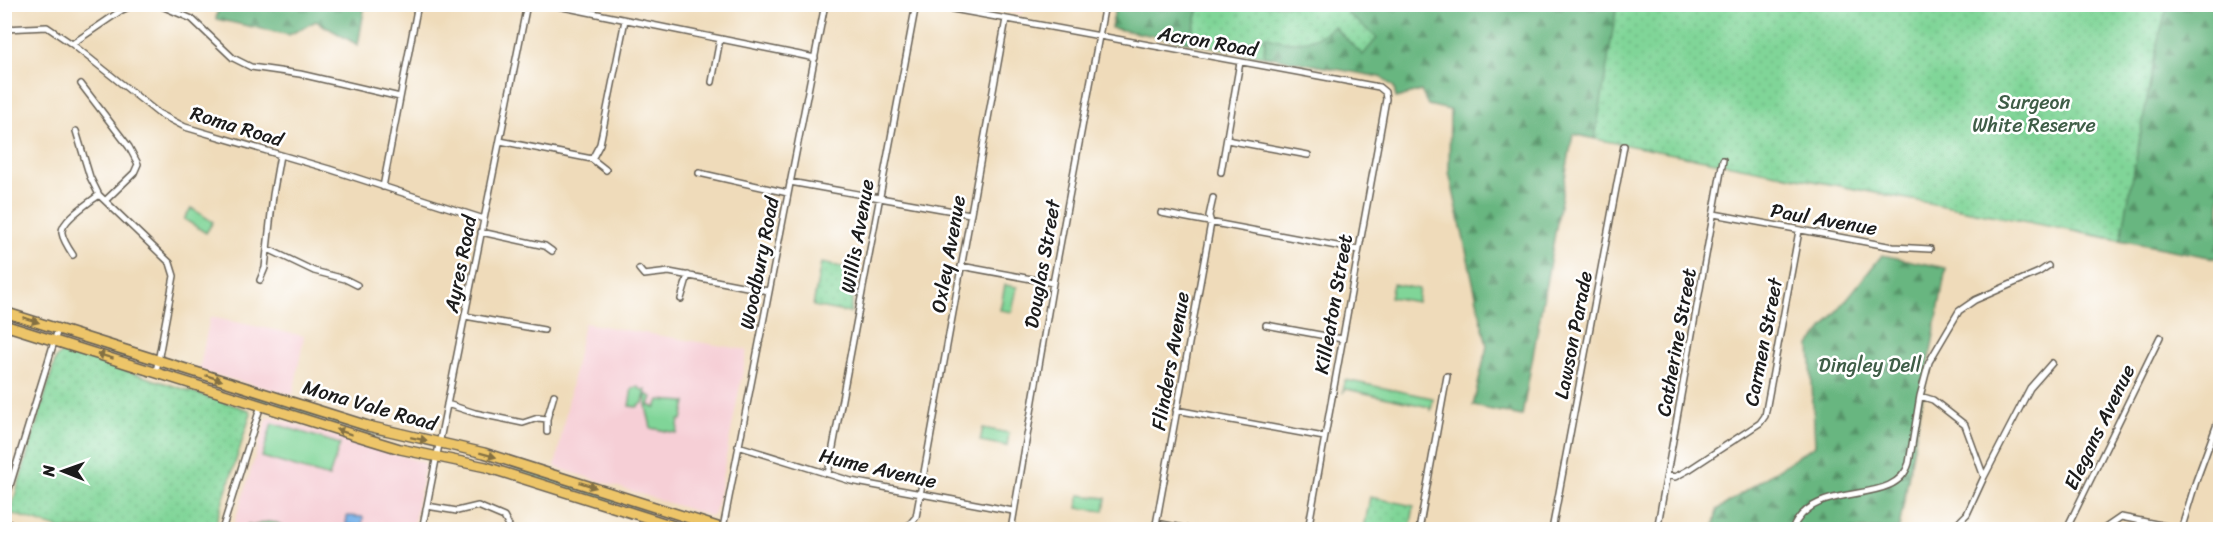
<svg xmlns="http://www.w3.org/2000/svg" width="2225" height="534" viewBox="0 0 2225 534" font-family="Sriracha,sans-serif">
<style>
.built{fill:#f6cfd6}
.green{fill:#80d598;stroke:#4e785a;stroke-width:1.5}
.forest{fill:url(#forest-firs);stroke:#42694e;stroke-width:1.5}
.park{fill:url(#park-dots);stroke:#4e785a;stroke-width:1.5}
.water{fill:#79b3ea;stroke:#4a6883;stroke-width:1.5}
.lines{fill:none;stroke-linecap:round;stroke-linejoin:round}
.minor-casing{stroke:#665f53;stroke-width:8}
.trunk-casing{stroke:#665f53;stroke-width:12}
.minor{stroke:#fff;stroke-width:5}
.trunk{stroke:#edc569;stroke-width:9}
.oneway{fill:#847042}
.labels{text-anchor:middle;stroke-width:5;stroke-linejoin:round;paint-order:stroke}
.street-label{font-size:20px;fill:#1c1c1c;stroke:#fff}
.park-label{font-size:20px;fill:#3f5d47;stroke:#fff}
</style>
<defs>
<pattern id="forest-firs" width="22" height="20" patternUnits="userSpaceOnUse" patternTransform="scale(1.5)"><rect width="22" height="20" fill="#68b680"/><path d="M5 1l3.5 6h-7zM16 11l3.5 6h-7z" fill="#559368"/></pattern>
<pattern id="park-dots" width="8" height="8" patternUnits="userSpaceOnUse" patternTransform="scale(1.5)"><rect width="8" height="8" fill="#80d598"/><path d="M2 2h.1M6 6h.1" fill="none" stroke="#6eb682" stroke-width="1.8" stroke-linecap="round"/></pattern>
</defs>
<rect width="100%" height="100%" fill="#fff"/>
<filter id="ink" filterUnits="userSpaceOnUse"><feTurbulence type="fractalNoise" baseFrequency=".0167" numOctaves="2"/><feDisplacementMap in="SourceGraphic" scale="12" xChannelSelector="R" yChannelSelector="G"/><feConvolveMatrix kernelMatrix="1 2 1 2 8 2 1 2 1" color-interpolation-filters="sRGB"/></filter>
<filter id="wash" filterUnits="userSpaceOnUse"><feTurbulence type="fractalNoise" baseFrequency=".008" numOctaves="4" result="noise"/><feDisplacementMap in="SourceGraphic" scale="24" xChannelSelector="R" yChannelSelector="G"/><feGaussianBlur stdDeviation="1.35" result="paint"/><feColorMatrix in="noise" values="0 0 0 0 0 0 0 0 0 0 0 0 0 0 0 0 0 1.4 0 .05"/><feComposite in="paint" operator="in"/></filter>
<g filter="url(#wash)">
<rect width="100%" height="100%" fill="#efdbba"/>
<path class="built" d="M 970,5 L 1024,5 L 1023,14 Z
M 210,317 L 304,336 L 293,395 L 199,371 Z
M 584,323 L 747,350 L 715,514 L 710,516 L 555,467 Z
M 271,417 L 423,462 L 425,465 L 413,529 L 232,530 L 267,419 Z"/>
<path class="green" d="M 191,208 L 213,222 L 206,233 L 184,219 Z
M 1393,284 L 1419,289 L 1417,302 L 1390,297 Z
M 1005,285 L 1017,287 L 1012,312 L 1000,310 Z
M 62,338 L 90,343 L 151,363 L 123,357 Z
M 1345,380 L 1433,398 L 1431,410 L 1429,407 L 1346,389 L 1343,392 Z
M 223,386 L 271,400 L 270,404 Z
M 638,387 L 642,390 L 646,390 L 643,403 L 637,407 L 629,406 L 632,388 Z
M 646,394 L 652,397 L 649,405 L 656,408 L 659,400 L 686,402 L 682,420 L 679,420 L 677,433 L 651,428 C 649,416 644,406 646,394 Z
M 276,402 L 351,425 L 385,439 L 275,405 Z
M 272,423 L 340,444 L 329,477 L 262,457 Z
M 983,428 L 1009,433 L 1007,446 L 980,441 Z
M 499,462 L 619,500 L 651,513 L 534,477 Z
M 1079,495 L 1106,498 L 1104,511 L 1078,508 Z
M 267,522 L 277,523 L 287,529 L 241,529 L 247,527 L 248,524 L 253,526 Z"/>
<path class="forest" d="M 219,4 L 365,4 L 365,5 L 358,45 L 316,21 L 289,35 L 216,19 Z
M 1116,5 L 1200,5 L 1190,40 L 1186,42 L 1111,28 Z
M 1352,5 L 2220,5 L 2220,259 L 2082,233 L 1664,134 L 1595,139 L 1573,134 L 1522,416 L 1473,406 L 1487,346 L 1449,172 L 1450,110 L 1428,105 L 1421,91 L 1396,98 L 1394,87 L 1380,77 L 1264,56 L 1265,35 L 1333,26 L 1362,54 L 1347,13 Z
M 1882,255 L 1946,268 L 1899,529 L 1713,530 L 1717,510 L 1815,445 L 1810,345 Z"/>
<path class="park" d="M 1200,5 L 1352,5 L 1347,13 L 1377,38 L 1363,55 L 1333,26 C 1314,45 1289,45 1265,36 L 1264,56 L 1186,42 L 1190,40 Z
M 1617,5 L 2168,5 L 2158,40 L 2121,240 L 1595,139 Z
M 821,263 L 858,270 L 850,313 L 813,306 Z
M 64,351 L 249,410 L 251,413 L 214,529 L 61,529 L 10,513 L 56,358 Z
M 1370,497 L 1414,506 L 1410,529 L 1364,529 Z"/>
<path class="water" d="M 347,516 L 363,517 L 362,526 L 346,525 Z"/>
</g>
<g filter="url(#ink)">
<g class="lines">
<g class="minor-casing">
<path id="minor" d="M 157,4 L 192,19 L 233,58 L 251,67 L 300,74 L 400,97
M 548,4 L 815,58
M 925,4 L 1379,87 L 1385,92 L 1386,99 L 1382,122 L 1308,530
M 4,29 L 47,27 L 72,44 L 158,113 L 185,127 L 329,169 L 484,219
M 72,44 L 122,10 L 135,4
M 712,82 L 720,39
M 81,84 L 129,147 L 138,164 L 134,173 L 106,200
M 76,131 L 90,177 L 99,195 L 170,263 L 174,276 L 156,372
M 1227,140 L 1308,155
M 500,141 L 592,159
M 606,170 L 592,159 L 600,144 L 625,20
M 1221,172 L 1240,62
M 699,173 L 788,193
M 790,182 L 970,214
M 383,187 L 418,4
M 1161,213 L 1358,250
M 1714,214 L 1893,247 L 1930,249
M 481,232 L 545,246 L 552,251
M 268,249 L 314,271 L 345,279 L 357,285
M 73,255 C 69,249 63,240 62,233 C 60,221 90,202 99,195
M 961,266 L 1053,283
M 639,269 L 644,275 L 669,272 L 768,291
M 260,280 L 265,268 L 273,195 L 280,155
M 681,299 L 688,275
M 465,316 L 544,330
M 1266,325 L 1342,339
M 1920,396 L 1933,400 L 1965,425 L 1984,477 L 1967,514 L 1951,530
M 447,404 L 475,413 L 523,423 L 538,418 L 547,419
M 1176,410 L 1324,437
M 547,432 L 547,419 L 554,395
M 738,446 L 851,481 L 1013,511
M 828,474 L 916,4
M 1667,475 L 1675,477 L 1690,469 L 1760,423 L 1765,416 L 1799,231
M 1984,477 L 2030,388 L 2052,363
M 4,505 L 58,329
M 427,506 L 457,511 L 478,506 L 504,517 L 511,530
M 4,522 L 29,530
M 1156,523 L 1193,530
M 909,525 L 916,517 L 1006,19
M 723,528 L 825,4
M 222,530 L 261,405
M 422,530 L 527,4
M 1011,530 L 1053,283 L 1105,4
M 1155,530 L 1211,223 L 1209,216 L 1213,198
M 1419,530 L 1447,376
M 1552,530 L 1624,146
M 1657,530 L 1723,160
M 1792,530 C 1814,476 1895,510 1909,463 L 1920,396 L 1929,362 L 1959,311 L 1975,300 L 2039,272 L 2048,266
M 2066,530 L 2160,337
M 2102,530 L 2121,517 L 2181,529
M 2181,530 L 2196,481 L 2220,416"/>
</g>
<g class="trunk-casing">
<path id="trunk" d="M 4,312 L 368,426 L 484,453 L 727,530
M 4,325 L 364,438 L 400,449 L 486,467 L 686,530"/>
</g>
<use href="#minor" class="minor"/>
<use href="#trunk" class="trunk"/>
</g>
<defs><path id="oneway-solid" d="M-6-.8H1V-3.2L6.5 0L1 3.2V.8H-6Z" transform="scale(1.5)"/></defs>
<g class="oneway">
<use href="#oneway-solid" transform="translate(31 320) rotate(18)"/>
<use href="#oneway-solid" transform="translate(105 356) rotate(-163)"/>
<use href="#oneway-solid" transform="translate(214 378) rotate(18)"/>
<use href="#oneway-solid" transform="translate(344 432) rotate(-162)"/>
<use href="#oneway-solid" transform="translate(419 439) rotate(12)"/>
<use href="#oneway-solid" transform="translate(488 455) rotate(15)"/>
<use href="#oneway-solid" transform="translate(588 485) rotate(18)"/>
</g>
</g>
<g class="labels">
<g class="street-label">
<text transform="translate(1208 41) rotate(10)" y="7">Acron Road</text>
<text transform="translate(237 126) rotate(17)" y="7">Roma Road</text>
<text transform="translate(1824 219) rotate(10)" y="7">Paul Avenue</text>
<text transform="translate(857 236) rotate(-80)" y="7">Willis Avenue</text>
<text transform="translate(948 254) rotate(-80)" y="7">Oxley Avenue</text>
<text transform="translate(759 263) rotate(-79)" y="7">Woodbury Road</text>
<text transform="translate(460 264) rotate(-79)" y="7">Ayres Road</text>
<text transform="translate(1042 264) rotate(-80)" y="7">Douglas Street</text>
<text transform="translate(1333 304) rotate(-80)" y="7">Killeaton Street</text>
<text transform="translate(1573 335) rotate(-79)" y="7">Lawson Parade</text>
<text transform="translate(1676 342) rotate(-80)" y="7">Catherine Street</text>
<text transform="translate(1763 342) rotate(-79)" y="7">Carmen Street</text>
<text transform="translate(1170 361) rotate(-80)" y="7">Flinders Avenue</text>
<text transform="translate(370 405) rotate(16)" y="7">Mona Vale Road</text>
<text transform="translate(2099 427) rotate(-64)" y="7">Elegans Avenue</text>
<text transform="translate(878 468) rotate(13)" y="7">Hume Avenue</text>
</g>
<g class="park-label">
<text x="2034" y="109">Surgeon<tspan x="2034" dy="23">White Reserve</tspan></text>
<text x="1870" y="372">Dingley Dell</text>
</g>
</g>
<rect width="2225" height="534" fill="none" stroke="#fff" stroke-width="24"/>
<g transform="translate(63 471) rotate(271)" stroke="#ffffff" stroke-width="4.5" paint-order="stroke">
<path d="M0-4.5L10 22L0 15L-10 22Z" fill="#1c1c1c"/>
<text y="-9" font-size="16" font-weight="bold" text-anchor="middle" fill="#1c1c1c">N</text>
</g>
</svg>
